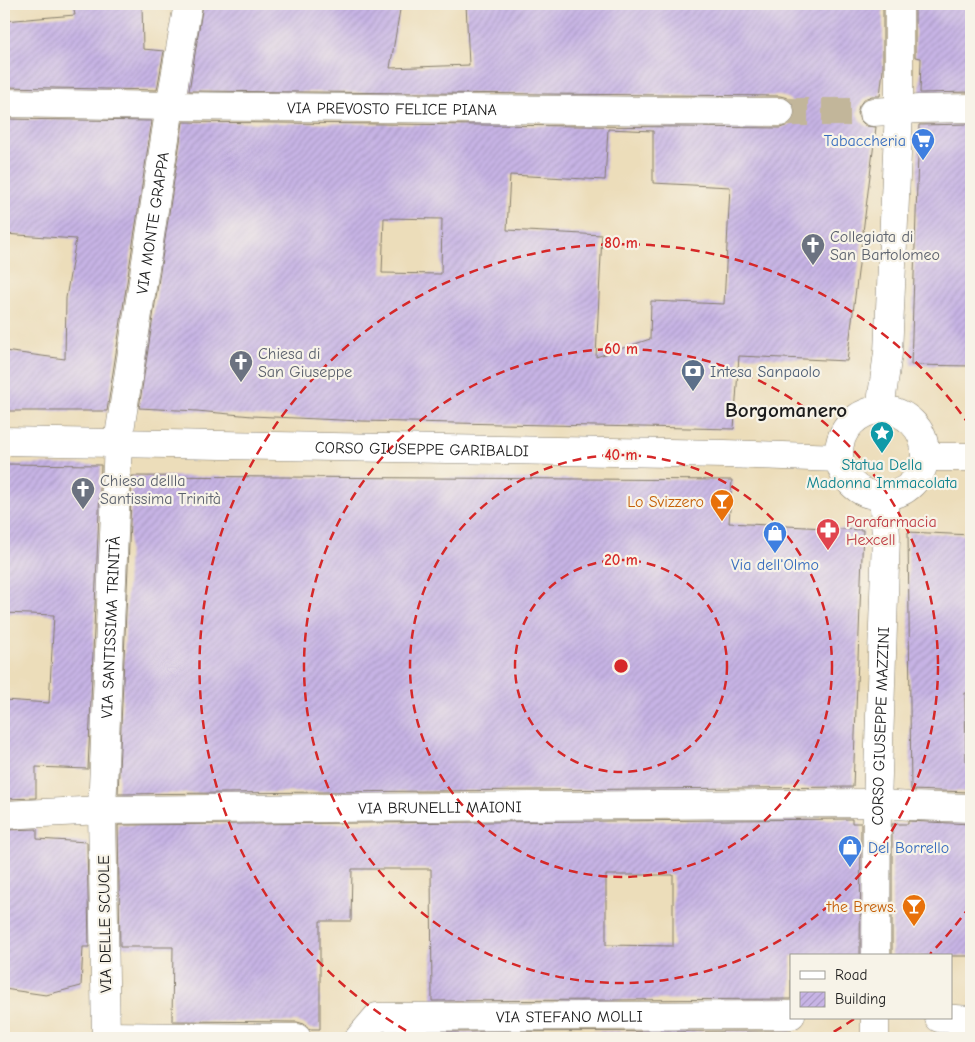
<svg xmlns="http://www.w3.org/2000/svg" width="975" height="1042" viewBox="0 0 975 1042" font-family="'Comic Neue',sans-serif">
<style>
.building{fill:url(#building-hatch);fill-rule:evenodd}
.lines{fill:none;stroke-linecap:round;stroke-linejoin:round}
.street-tunnel{stroke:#c2b69a;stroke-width:28;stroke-dasharray:28 14;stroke-linecap:butt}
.street-casing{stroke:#847c6b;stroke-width:29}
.street{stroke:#fff;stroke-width:28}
.ring{fill:none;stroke:#d62828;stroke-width:2.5;stroke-dasharray:9 6}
.labels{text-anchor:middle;stroke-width:4.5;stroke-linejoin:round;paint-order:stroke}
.street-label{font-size:16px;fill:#1c1c1c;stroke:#f7f3e8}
.shop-label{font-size:16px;fill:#366cbe;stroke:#f7f3e8;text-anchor:end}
.worship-label{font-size:16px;fill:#5b616d;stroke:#f7f3e8;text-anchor:start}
.service-label{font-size:16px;fill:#4e5e75;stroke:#f7f3e8;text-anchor:start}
.culture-label{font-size:16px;fill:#0d838f;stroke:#f7f3e8}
.food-label{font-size:16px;fill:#c56008;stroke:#f7f3e8;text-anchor:end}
.health-label{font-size:16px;fill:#be3a42;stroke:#f7f3e8;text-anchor:start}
.district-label{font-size:21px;font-weight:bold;fill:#1c1c1c;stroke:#f7f3e8}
.centre{fill:#d62828;stroke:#f7f3e8;stroke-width:2.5}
.ring-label{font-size:15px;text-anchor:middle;font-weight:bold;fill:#d62828;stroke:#f7f3e8;stroke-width:4.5;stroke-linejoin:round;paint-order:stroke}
</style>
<defs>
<pattern id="building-hatch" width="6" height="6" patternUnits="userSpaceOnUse" patternTransform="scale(1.25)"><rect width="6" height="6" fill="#c7b4e5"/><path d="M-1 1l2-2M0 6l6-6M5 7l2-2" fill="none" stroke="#aa9ac4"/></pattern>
</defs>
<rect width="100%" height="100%" fill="#f7f3e8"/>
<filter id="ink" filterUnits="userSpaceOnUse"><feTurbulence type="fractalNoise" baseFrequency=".02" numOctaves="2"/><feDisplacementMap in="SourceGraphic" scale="10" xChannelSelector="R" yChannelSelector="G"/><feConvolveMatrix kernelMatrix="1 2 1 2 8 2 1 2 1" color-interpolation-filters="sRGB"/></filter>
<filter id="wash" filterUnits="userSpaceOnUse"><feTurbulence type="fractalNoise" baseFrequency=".0096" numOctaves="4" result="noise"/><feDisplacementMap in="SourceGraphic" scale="20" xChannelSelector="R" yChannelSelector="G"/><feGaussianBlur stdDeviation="1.12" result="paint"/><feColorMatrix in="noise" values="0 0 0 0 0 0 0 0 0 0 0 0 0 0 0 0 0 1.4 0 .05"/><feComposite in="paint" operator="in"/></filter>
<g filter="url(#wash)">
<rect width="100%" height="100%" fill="#ecddba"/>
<g id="blocks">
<path class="building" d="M 73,4 L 142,4 L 143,49 L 164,51 L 157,90 L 4,87 L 4,21 L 75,15 Z
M 203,4 L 401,4 L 390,68 L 469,65 L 466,4 L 883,4 L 883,70 L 880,96 L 872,96 L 864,99 L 859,106 L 857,113 L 860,120 L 866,126 L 876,127 L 847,361 L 739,356 L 734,429 L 362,421 L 252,416 L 197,411 L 139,408 L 183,122 L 780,128 L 788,125 L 794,120 L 796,113 L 793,104 L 788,98 L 780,96 L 189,91 ZM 608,129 L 653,131 L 653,183 L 730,187 L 724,304 L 651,301 L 650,339 L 596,357 L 602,235 L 507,230 L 510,175 L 605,180 ZM 384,218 L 442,219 L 441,274 L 382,273 Z
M 915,4 L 971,4 L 971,92 L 920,93 L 921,58 L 915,57 Z
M 4,119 L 152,121 L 107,411 L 4,411 L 4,351 L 65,359 L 66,298 L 76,239 L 4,234 Z
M 971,124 L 971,366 L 911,365 L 919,125 Z
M 4,464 L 101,465 L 88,769 L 36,767 L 36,798 L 4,799 L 4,700 L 49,703 L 54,615 L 4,613 Z
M 132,476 L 732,480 L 729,523 L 863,530 L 853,787 L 118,794 Z
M 908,532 L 971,535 L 971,693 L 965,693 L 966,761 L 971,762 L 971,792 L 911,790 Z
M 852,819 L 852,823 L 861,823 L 860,956 L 791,956 L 791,999 L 432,1001 L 431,869 L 352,869 L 351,921 L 320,921 L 320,1029 L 310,1029 L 304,1024 L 297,1022 L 172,1021 L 173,947 L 120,947 L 118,825 ZM 606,875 L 673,875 L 673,946 L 606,945 Z
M 908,821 L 971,824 L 971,956 L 892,956 L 892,824 L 908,824 Z
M 37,829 L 37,839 L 87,842 L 89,947 L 83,947 L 81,986 L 46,995 L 4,989 L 4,830 Z
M 791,1031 L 791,1038 L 432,1038 L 432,1032 Z"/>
</g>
</g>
<g filter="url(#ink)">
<use href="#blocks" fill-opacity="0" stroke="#847c6b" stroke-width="1"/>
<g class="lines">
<path class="street-tunnel" d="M 780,112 L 873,112"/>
<g class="street-casing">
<g id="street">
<path id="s1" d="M 4,103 L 170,106 L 780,112"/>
<path d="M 873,112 L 919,109 L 971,108"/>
<path d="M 880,410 L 888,353 L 899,110 L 899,4"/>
<circle cx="882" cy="453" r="43"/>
<path id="s2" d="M 4,441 L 725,454 L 839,458"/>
<path d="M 925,457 L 971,457"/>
<path id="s3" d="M 4,815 L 102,810 L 866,803 L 911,806 L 971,808"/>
<path id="s4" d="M 876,956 L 877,804 L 886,536 L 883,496"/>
<path d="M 939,1018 L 971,1020"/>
<path d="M 106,1036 L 297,1038"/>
<path id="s5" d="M 106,1038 L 102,810 L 118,443 L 170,106 L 188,4"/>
<path id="s6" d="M 359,1038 L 377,1017 L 791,1015"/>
<path d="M 875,1038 L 875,1018"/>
</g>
</g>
<use href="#street" class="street"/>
</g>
</g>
<g class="ring">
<circle cx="621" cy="666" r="106"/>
<circle cx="621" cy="666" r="211"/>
<circle cx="621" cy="666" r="317"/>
<path d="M970 906A423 423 0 0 1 930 954M854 1019A423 423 0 0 1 823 1038M419 1038A423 423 0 1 1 970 426"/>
</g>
<defs>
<g id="supermarket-pin" transform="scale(1.25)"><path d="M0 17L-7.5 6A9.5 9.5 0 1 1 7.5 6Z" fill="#3f7fe0" stroke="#f7f3e8"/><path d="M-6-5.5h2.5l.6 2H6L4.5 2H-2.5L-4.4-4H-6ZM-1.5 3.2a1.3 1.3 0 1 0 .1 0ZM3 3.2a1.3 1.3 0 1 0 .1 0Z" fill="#fff"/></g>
<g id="church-pin" transform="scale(1.25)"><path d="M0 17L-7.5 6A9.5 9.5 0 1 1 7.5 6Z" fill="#6b7280" stroke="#f7f3e8"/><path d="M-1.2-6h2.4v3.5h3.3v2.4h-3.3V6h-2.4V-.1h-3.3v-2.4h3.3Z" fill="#fff"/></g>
<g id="bank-pin" transform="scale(1.25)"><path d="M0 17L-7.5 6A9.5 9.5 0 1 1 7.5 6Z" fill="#5c6f8a" stroke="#f7f3e8"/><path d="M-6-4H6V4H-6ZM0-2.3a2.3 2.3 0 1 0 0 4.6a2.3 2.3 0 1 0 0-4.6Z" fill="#fff"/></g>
<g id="sight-pin" transform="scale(1.25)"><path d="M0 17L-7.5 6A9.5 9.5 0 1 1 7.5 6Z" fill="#0f9aa8" stroke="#f7f3e8"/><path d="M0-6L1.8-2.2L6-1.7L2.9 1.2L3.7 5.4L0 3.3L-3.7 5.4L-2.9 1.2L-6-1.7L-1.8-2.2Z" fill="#fff"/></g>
<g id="bar-pin" transform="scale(1.25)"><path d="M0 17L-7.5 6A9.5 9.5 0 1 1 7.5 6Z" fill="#e8710a" stroke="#f7f3e8"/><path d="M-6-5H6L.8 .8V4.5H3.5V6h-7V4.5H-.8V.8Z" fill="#fff"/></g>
<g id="pharmacy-pin" transform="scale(1.25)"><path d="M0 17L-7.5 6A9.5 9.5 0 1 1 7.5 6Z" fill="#e0444e" stroke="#f7f3e8"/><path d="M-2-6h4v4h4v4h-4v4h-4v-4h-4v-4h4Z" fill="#fff"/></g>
<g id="shop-pin" transform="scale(1.25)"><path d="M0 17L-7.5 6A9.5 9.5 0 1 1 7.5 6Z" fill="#3f7fe0" stroke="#f7f3e8"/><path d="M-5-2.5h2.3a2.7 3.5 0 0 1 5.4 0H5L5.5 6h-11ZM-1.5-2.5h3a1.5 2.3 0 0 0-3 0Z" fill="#fff"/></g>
</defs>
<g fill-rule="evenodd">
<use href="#supermarket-pin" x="923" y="140"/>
<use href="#church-pin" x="813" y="245"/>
<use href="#church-pin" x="241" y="362"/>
<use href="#bank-pin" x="693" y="371"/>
<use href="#sight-pin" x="882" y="433"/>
<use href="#church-pin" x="83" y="489"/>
<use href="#bar-pin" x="722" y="501"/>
<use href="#pharmacy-pin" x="828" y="530"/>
<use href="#shop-pin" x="775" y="533"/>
<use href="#shop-pin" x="850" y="847"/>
<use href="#bar-pin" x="914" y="906"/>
</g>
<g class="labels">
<g class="street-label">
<text dy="6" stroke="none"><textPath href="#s1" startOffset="388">VIA PREVOSTO FELICE PIANA</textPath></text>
<text dy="6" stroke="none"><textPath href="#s5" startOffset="818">VIA MONTE GRAPPA</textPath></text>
<text dy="6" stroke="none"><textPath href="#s2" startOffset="418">CORSO GIUSEPPE GARIBALDI</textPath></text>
<text dy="6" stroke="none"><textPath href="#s5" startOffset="411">VIA SANTISSIMA TRINITÀ</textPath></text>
<text dy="6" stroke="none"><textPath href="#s4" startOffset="230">CORSO GIUSEPPE MAZZINI</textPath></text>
<text dy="6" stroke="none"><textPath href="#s3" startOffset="436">VIA BRUNELLI MAIONI</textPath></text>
<text transform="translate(104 924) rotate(-91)" y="6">VIA DELLE SCUOLE</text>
<text dy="6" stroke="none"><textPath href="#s6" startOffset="220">VIA STEFANO MOLLI</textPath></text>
</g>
<g class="shop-label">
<text x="906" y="146">Tabaccheria</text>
<text x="775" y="570" text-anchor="middle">Via dell'Olmo</text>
<text x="868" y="853" text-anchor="start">Del Borrello</text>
</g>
<g class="worship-label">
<text x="830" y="242">Collegiata di<tspan x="830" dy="18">San Bartolomeo</tspan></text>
<text x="258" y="359">Chiesa di<tspan x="258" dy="18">San Giuseppe</tspan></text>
<text x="100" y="486">Chiesa dellla<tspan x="100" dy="18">Santissima Trinità</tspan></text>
</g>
<g class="service-label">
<text x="710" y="377">Intesa Sanpaolo</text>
</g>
<g class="culture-label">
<text x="882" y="470">Statua Della<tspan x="882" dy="18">Madonna Immacolata</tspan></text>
</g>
<g class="food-label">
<text x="704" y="507">Lo Svizzero</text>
<text x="896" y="912">the Brews.</text>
</g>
<g class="health-label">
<text x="846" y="527">Parafarmacia<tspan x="846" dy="18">Hexcell</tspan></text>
</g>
<g class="district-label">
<text x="786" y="417">Borgomanero</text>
</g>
</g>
<circle cx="621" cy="666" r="8" class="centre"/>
<g class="ring-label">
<text x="621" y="248">80 m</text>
<text x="621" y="354">60 m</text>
<text x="621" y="460">40 m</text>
<text x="621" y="565">20 m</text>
</g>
<rect width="975" height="1042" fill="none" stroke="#f7f3e8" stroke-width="20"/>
<rect x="790" y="954" width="162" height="65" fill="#f7f3e8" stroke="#9f9d96"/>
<rect x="800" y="971" width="25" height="8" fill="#ffffff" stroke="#9f9d96"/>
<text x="835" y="980" font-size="15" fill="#1c1c1c">Road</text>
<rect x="800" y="992" width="25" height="15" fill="url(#building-hatch)" stroke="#9f9d96"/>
<text x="835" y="1004" font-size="15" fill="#1c1c1c">Building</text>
</svg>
